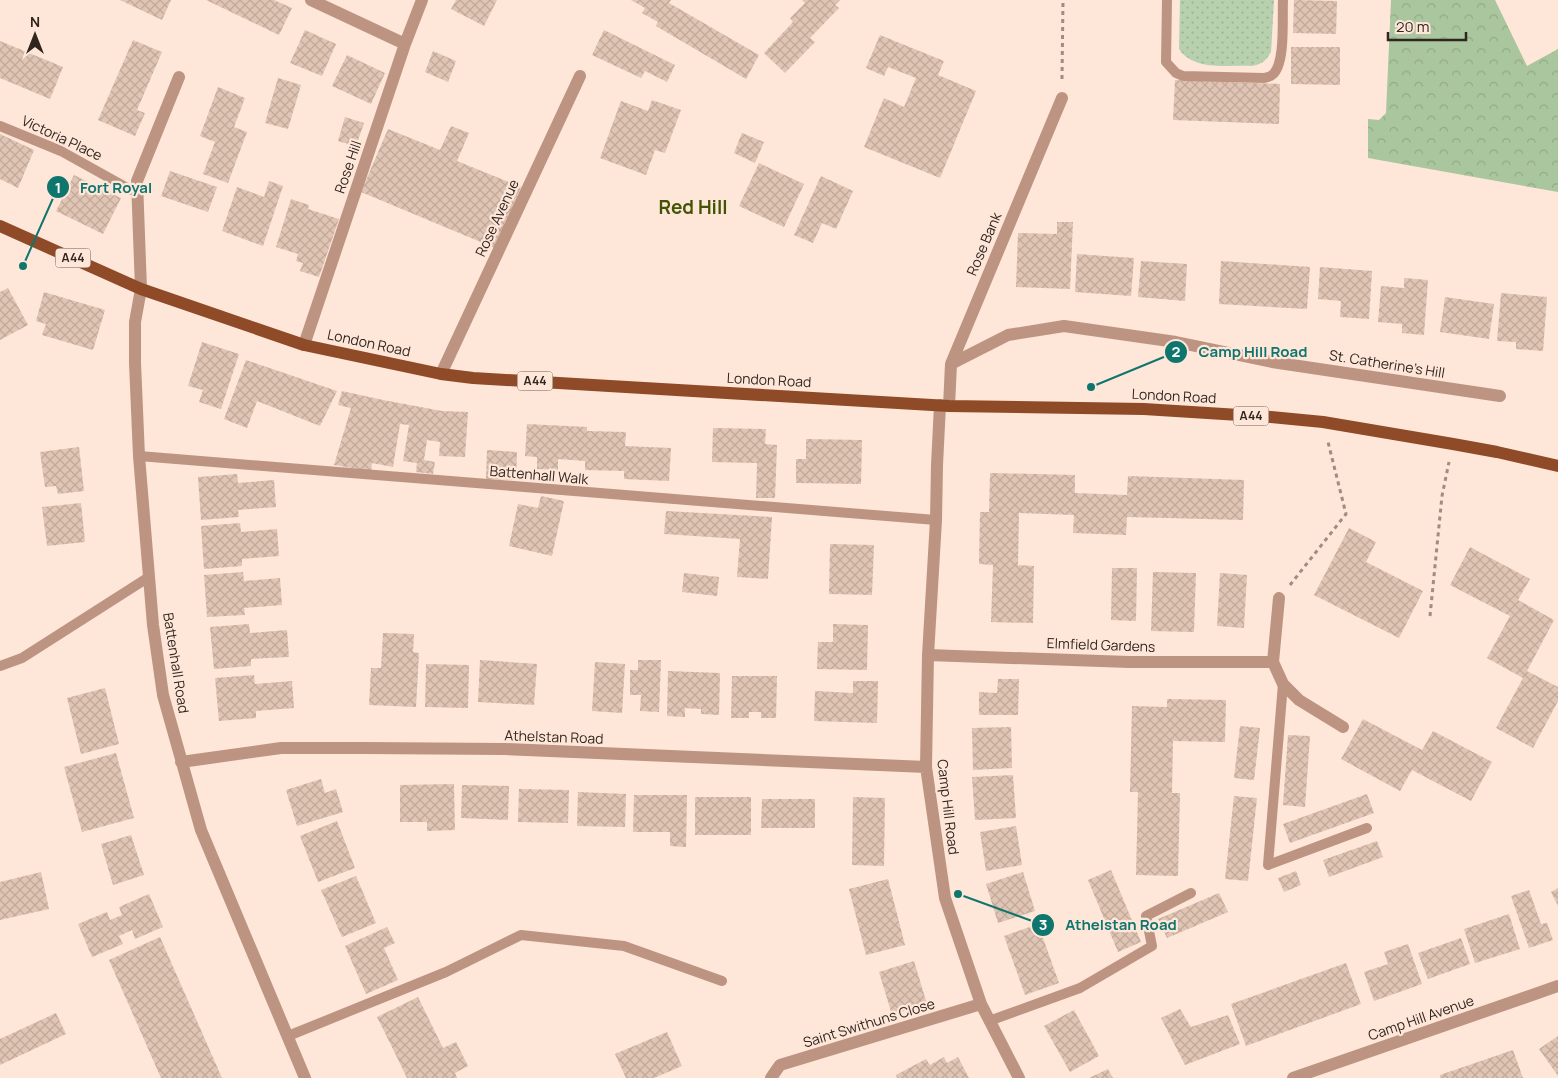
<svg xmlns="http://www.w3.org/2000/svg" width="1558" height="1078" viewBox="0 0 1558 1078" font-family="Manrope,sans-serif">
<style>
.grass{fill:url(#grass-dots)}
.forest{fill:url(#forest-crowns)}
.building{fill:url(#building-cross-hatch)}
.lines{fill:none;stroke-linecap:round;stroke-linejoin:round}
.path{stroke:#9f8d83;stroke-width:3;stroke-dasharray:4 4;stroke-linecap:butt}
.service{stroke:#bd9482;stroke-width:10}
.minor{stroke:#bd9482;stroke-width:12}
.primary{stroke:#8f4a28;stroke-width:12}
.labels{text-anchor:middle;stroke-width:4.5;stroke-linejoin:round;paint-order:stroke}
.shield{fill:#fee6d8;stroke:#6e5f56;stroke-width:1}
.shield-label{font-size:12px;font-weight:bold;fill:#30251f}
.street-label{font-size:14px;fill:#30251f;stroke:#fee6d8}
.district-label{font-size:19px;font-weight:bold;fill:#415403;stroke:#fee6d8}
.leader{fill:none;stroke:#0f766e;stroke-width:2}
.callout-dot{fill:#0f766e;stroke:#fee6d8;stroke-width:2}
.mark-label{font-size:15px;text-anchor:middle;font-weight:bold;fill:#fff}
.callout-label{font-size:15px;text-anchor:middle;font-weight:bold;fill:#0f766e;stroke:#fee6d8;stroke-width:4.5;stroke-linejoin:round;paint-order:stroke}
</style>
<defs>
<pattern id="grass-dots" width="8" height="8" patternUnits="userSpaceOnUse" patternTransform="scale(1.25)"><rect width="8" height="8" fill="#b7d0ae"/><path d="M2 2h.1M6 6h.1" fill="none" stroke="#9eb295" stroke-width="1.8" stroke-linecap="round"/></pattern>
<pattern id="forest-crowns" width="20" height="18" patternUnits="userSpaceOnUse" patternTransform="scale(1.25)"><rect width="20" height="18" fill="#a9c69e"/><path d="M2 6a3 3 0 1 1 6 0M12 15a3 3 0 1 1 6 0" fill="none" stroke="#92aa88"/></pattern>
<pattern id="building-cross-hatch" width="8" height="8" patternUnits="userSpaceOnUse" patternTransform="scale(1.25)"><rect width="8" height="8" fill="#e1c5b4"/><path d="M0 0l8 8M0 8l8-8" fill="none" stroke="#c1a99a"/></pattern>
</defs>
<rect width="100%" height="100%" fill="#fee6d8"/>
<path class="grass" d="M 1180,0 L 1274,0 L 1271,52 C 1266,61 1262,64 1252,66 C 1228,65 1193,71 1179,49 Z"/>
<path class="forest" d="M 1391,0 L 1495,0 L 1527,66 L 1558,49 L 1558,192 L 1368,158 L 1368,119 L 1379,120 L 1386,113 Z"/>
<path class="building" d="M 120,0 L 171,0 L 162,20 Z
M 206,0 L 274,0 L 292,8 L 279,35 Z
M 456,0 L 497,0 L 484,26 L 451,9 Z
M 631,0 L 671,0 L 669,3 L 759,55 L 746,79 L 656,26 L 658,22 L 642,13 L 645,8 Z
M 802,0 L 840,0 L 835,5 L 839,8 L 810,38 L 815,42 L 785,73 L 764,53 L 793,22 L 790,18 L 805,3 Z
M 1294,0 L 1337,1 L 1336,34 L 1293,33 Z
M 305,30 L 336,44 L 322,76 L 290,63 Z
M 604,30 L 675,65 L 667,82 L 645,71 L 641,78 L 592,55 Z
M 880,35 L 944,61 L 938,75 L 976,91 L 940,178 L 864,147 L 884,98 L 904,107 L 916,78 L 888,67 L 884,76 L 866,68 Z
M 133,40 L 162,52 L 137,110 L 145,113 L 135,136 L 98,120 Z
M 0,41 L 63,67 L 50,99 L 0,78 Z
M 1291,47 L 1340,47 L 1340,85 L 1291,84 Z
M 433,51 L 456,61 L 448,82 L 425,72 Z
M 347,55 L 385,73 L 371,104 L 332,86 Z
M 278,78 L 301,85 L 288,129 L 265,123 Z
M 1175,80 L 1280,84 L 1279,124 L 1173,120 Z
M 218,87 L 245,98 L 234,127 L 247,132 L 228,183 L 203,174 L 215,142 L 200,136 Z
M 652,100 L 681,110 L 665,153 L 655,150 L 646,175 L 600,158 L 621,101 L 648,111 Z
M 345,117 L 364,123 L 356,146 L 338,141 Z
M 451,126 L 469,133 L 457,161 L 521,187 L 495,248 L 361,192 L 388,129 L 440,150 Z
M 742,133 L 764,142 L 755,163 L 734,153 Z
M 0,134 L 34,150 L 18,188 L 0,179 Z
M 759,163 L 804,184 L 784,227 L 739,206 Z
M 170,171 L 217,187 L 208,212 L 161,196 Z
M 74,175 L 121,198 L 103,234 L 56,211 Z
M 821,176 L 853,191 L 836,229 L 822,223 L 813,243 L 794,235 Z
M 269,181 L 283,186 L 263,246 L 222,231 L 237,187 L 264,197 Z
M 291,199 L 309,205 L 308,209 L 339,219 L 319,277 L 300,271 L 303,263 L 296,261 L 298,254 L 276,247 Z
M 1057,222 L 1073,222 L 1070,289 L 1016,287 L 1018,233 L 1057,234 Z
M 1077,254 L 1134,258 L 1131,296 L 1075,292 Z
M 1141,261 L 1187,264 L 1185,301 L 1138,297 Z
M 1221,261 L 1310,267 L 1307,309 L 1219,304 Z
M 1320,267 L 1372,271 L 1369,319 L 1340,317 L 1341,301 L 1318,299 Z
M 1404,278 L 1428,280 L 1424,335 L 1402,333 L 1402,324 L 1378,322 L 1381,286 L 1404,288 Z
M 8,288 L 28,325 L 0,340 L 0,292 Z
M 44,292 L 105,310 L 93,350 L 42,335 L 46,324 L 36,321 Z
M 1501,293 L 1547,297 L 1543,351 L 1516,349 L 1516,342 L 1497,341 Z
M 1445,297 L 1494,304 L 1489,339 L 1440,332 Z
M 202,342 L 239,354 L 221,409 L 199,402 L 203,390 L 188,386 Z
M 246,360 L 337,391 L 320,426 L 257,401 L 247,428 L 224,419 Z
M 342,391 L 383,400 L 442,411 L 468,412 L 465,457 L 439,456 L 440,442 L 427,440 L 424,460 L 435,462 L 433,474 L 416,472 L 417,463 L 403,461 L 409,425 L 400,424 L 393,467 L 372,463 L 371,471 L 334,465 L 351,408 L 338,405 Z
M 527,424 L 587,427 L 587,431 L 626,432 L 625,446 L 671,448 L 669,481 L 624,479 L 624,471 L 585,470 L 585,461 L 558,459 L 558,470 L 537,469 L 537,457 L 525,456 Z
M 713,428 L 766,429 L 765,444 L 777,445 L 775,498 L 756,498 L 757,463 L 712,462 Z
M 806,439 L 862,440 L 861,484 L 796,483 L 796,459 L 806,459 Z
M 79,447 L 84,491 L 58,494 L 56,486 L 45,487 L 40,452 Z
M 487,450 L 517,452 L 516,480 L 486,479 Z
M 990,473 L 1075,475 L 1075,493 L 1127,495 L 1128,476 L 1244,480 L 1243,520 L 1127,517 L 1126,535 L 1073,533 L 1074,515 L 1019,513 L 1018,565 L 1034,566 L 1033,623 L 991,622 L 993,565 L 979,564 L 980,512 L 989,512 Z
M 237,474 L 238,483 L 274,480 L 276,507 L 238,510 L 239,517 L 201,520 L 198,477 Z
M 541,496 L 564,501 L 552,556 L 509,546 L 518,504 L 538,508 Z
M 81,503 L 85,542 L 47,546 L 42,507 Z
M 666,511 L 772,517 L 768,579 L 737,577 L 740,539 L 664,534 Z
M 240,523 L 241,532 L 277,529 L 279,556 L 242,559 L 242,566 L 204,569 L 201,526 Z
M 1349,528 L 1376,542 L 1366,562 L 1423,591 L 1399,638 L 1314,595 Z
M 830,544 L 874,545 L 872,595 L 829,594 Z
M 1470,547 L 1530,579 L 1518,600 L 1554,620 L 1527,671 L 1558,687 L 1558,701 L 1533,748 L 1496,728 L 1523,678 L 1487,658 L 1510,616 L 1450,585 Z
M 1112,568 L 1137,568 L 1136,621 L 1111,620 Z
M 243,572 L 244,581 L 280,578 L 282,605 L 244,608 L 245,615 L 207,617 L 204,575 Z
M 1153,572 L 1196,573 L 1194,632 L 1151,631 Z
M 684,573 L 719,577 L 717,596 L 682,592 Z
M 1220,573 L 1247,575 L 1244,628 L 1217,626 Z
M 249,624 L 250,633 L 287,630 L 289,657 L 251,659 L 251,666 L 214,669 L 210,627 Z
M 833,624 L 868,625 L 867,670 L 817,669 L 818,642 L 833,642 Z
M 383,633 L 414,634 L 413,652 L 419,653 L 416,707 L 369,705 L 371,668 L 381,668 Z
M 480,660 L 537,664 L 534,705 L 478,702 Z
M 638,660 L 661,660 L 659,712 L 640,711 L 641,695 L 630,695 L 630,670 L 638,670 Z
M 595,662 L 625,664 L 622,713 L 592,711 Z
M 426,664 L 469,665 L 468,708 L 425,707 Z
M 668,671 L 720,673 L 719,715 L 701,714 L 701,709 L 685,708 L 685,717 L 667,716 Z
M 254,675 L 255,684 L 292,681 L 294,708 L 256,711 L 256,718 L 219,721 L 215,678 Z
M 732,676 L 777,676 L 776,718 L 761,718 L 761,712 L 749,712 L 749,718 L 731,718 Z
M 998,679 L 1019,679 L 1018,715 L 979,715 L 979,692 L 997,693 Z
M 853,681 L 878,681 L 877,723 L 814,721 L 815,691 L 853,693 Z
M 105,688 L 119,744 L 81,754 L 67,698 Z
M 1167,699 L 1226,700 L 1225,742 L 1173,741 L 1172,793 L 1180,793 L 1178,876 L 1136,875 L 1138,792 L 1130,792 L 1132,706 L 1167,707 Z
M 1363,719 L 1422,750 L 1433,731 L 1492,762 L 1471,801 L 1412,770 L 1400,791 L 1341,759 Z
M 1240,726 L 1260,728 L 1254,780 L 1234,778 Z
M 1011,727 L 1012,768 L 973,770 L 972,728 Z
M 1288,735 L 1310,736 L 1305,807 L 1283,805 Z
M 116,753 L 134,818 L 82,832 L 64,767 Z
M 1013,775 L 1016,818 L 975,820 L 972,777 Z
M 321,779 L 325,793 L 336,789 L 343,812 L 297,826 L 286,790 Z
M 454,784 L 455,830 L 427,831 L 427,822 L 400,822 L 400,785 Z
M 462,785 L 509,786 L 508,820 L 461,818 Z
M 519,789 L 569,790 L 568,823 L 518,822 Z
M 578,792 L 626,794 L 625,827 L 577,826 Z
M 1367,794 L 1374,813 L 1290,843 L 1283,824 Z
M 634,795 L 687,795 L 686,847 L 670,846 L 670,832 L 633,832 Z
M 1234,796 L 1257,798 L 1248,881 L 1225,879 Z
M 695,797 L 751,797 L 751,835 L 695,835 Z
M 853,797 L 885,798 L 884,866 L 852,865 Z
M 762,799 L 815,799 L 815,828 L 761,828 Z
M 337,821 L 355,868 L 318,882 L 300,836 Z
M 1016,826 L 1022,865 L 986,871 L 980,832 Z
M 131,835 L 144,875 L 113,885 L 101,844 Z
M 1377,841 L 1383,857 L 1329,877 L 1323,860 Z
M 1111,870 L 1141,942 L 1118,952 L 1088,880 Z
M 1296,871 L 1301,885 L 1284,892 L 1278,878 Z
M 41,872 L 49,909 L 0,920 L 0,882 Z
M 1023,872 L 1035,911 L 998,923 L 986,884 Z
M 356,876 L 376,923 L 342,937 L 321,890 Z
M 888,879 L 905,945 L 866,955 L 849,889 Z
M 1558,888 L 1558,906 L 1551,892 Z
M 1529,890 L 1541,924 L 1547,923 L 1553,940 L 1529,948 L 1511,896 Z
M 1219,893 L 1228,912 L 1167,938 L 1158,919 Z
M 149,894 L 163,927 L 135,939 L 132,930 L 119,936 L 123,944 L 92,957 L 78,924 L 107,912 L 110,920 L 122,915 L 119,907 Z
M 1509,914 L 1520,949 L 1475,963 L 1464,929 Z
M 1038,924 L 1059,983 L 1025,995 L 1004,936 Z
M 387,927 L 395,943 L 384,948 L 398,980 L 366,994 L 345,946 Z
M 160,937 L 222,1078 L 161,1078 L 109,960 Z
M 1461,938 L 1470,964 L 1428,979 L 1418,953 Z
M 1408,944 L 1422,984 L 1374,1001 L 1364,972 L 1388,964 L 1384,952 Z
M 914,961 L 927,1004 L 892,1015 L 879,972 Z
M 1346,963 L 1361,1004 L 1246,1046 L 1231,1004 Z
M 418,997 L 443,1048 L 456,1042 L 468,1066 L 455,1073 L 457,1078 L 407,1078 L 390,1043 L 377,1017 Z
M 1180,1009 L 1191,1027 L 1228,1015 L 1240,1044 L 1185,1065 L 1161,1018 Z
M 1074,1010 L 1099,1056 L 1070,1072 L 1044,1026 Z
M 56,1013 L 66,1034 L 0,1065 L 0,1039 Z
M 667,1032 L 682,1066 L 654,1078 L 626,1078 L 615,1054 Z
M 1558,1036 L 1558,1076 L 1539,1049 Z
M 1513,1050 L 1523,1078 L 1440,1078 L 1440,1075 Z
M 944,1057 L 947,1063 L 958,1057 L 969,1078 L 897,1078 L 896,1075 L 926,1059 L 930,1065 Z
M 1108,1069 L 1113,1078 L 1089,1078 Z"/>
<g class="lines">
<path class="path" d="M 1062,79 L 1063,0
M 1290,585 L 1346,514 L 1328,442
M 1430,616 L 1442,496 L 1449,462"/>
<path class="service" d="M 1167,0 L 1166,62 L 1176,73 L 1183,76 L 1264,78 C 1267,77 1270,77 1272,75 C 1286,65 1282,17 1283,0
M 0,126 L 61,151 L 131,190 L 138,190
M 139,456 L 936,520
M 0,666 L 22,658 L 149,577
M 1283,684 L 1268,865 L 1367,828
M 989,1021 L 1080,988 L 1152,946 L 1146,916 L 1191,893
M 288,1036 L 446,972 L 521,935 L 624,946 L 722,981"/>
<path class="minor" d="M 311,0 L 405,44
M 179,77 L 137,181 L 141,289 L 135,322 L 135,363 L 139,456 L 153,625 L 163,695 L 201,830 L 305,1078
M 304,345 L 405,44 L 422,0
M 951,364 L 1008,335 L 1064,326 L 1176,342 L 1272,362 L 1500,396
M 441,374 L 580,76
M 940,405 L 937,465 L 936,520 L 928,655 L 926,767 L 945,898 L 981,1004 L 1019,1078
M 949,406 L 951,364 L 1062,98
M 1279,598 L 1273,662 L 1283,684 L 1299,700 L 1343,727
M 928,655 L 1129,662 L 1273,662
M 181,762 L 281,748 L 365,748 L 505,749 L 926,767
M 771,1078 L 780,1065 L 981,1004
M 1293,1078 L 1558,986"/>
<path class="primary" d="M 0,226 L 141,289 L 304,345 L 441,374 L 473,378 L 949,406 L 1144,409 L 1271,417 L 1323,422 L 1453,444 L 1497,452 L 1558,466"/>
</g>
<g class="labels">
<g class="shield">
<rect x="55.5" y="248.5" width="35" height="19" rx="4"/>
<rect x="517.5" y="371.5" width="35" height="19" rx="4"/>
<rect x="1233.5" y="406.5" width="35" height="19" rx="4"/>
</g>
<g class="shield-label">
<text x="73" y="262">A44</text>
<text x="535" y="385">A44</text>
<text x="1251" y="420">A44</text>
</g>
<g class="street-label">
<text transform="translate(62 138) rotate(25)" y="5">Victoria Place</text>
<text transform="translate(348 167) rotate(-71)" y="5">Rose Hill</text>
<text transform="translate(497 218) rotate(-65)" y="5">Rose Avenue</text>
<text transform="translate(984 244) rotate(-67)" y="5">Rose Bank</text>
<text transform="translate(369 343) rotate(12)" y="5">London Road</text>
<text transform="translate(1387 364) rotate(9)" y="5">St. Catherine's Hill</text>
<text transform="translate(769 380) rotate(3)" y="5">London Road</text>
<text transform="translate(1174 396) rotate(3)" y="5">London Road</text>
<text transform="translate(539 475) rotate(5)" y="5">Battenhall Walk</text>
<text transform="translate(1101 645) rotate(2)" y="5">Elmfield Gardens</text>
<text transform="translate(176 663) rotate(81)" y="5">Battenhall Road</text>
<text transform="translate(554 737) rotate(2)" y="5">Athelstan Road</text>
<text transform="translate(948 807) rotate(83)" y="5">Camp Hill Road</text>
<text transform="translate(1421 1018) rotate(-19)" y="5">Camp Hill Avenue</text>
<text transform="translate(869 1023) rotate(-17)" y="5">Saint Swithuns Close</text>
</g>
<g class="district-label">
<text x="693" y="214">Red Hill</text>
</g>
</g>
<path class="leader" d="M23 266L58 187M1091 387L1176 352M958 894L1043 925"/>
<g class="callout-dot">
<circle cx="23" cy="266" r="5"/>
<circle cx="1091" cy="387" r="5"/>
<circle cx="958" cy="894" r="5"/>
<circle cx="58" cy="187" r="12"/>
<circle cx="1176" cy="352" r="12"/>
<circle cx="1043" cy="925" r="12"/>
</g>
<g class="mark-label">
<text x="58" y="193">1</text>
<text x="1176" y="357">2</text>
<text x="1043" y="930">3</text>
</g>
<g class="callout-label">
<text x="116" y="193">Fort Royal</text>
<text x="1253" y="357">Camp Hill Road</text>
<text x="1121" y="930">Athelstan Road</text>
</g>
<g transform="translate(35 35)" stroke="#fee6d8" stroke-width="4" paint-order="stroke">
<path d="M0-4L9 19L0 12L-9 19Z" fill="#30251f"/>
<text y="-8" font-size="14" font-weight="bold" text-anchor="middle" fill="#30251f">N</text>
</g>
<path d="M1388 32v8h78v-8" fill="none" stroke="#30251f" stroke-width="2.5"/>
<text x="1396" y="32" font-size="15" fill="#30251f" stroke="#fee6d8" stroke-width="4" paint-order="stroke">20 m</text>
</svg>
